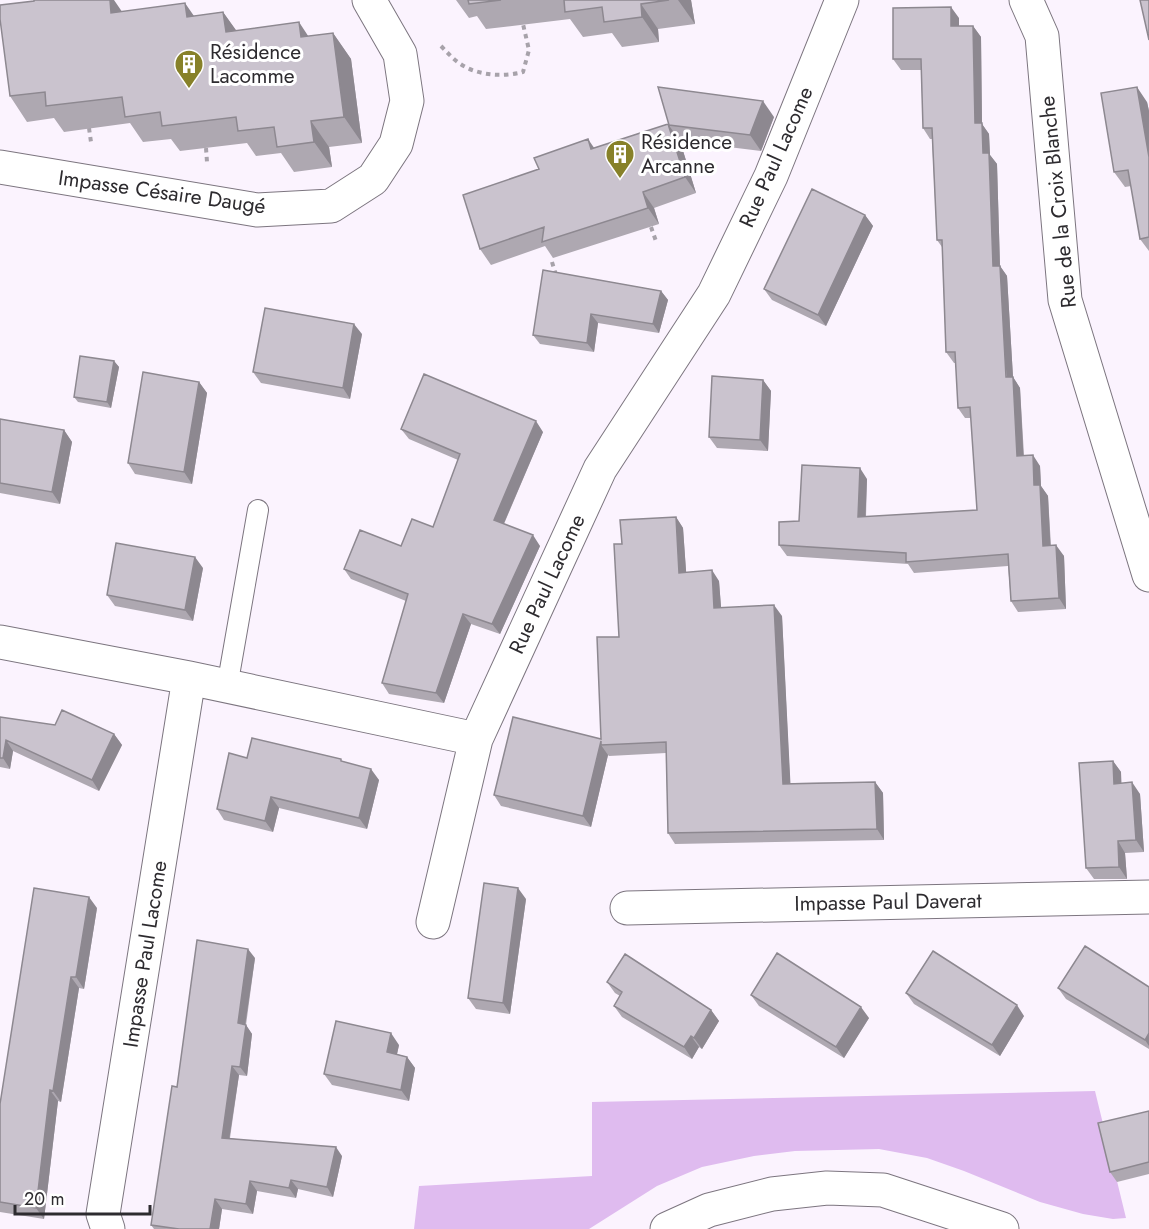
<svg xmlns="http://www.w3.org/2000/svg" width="1149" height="1229" viewBox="0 0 1149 1229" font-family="Jost,sans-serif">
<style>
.green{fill:#dfbbef}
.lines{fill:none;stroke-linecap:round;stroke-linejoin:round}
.lane-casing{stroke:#7c757f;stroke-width:22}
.street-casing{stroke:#7c757f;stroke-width:35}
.secondary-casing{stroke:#7c757f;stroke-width:35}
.path{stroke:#a7a2aa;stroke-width:4;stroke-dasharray:4.5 4.5;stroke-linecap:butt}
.lane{stroke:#fff;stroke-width:20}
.street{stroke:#fff;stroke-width:33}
.secondary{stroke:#fff;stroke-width:33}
.wall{fill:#aea8b1}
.shaded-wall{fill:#8d8890}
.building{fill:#cac3ce;stroke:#8d8890;stroke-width:1.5}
.labels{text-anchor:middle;stroke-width:6;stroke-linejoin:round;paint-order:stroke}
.poi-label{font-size:21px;fill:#2d2b2f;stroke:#fff;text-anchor:start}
.street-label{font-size:21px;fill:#2d2b2f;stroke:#fff}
</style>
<rect width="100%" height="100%" fill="#fbf3fe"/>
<path class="green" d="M 1095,1091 L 1126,1218 L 1113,1219 L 1083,1214 L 1040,1202 L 964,1171 L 927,1158 L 879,1149 L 795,1151 L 754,1156 L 702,1167 L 657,1186 L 589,1229 L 414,1229 L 419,1186 L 592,1176 L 592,1102 Z"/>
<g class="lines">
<g class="lane-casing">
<path id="lane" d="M 227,687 L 258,510"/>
</g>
<g class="street-casing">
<path id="street" d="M 0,167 L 257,210 L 331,206 L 373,179 L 396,144 L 407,101 L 400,54 L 369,0
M 0,642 L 189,678 L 476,739
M 627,908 L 1149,897
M 433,922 L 476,739 L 600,469 L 714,294 L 771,176 L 842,0
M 108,1229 L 103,1214 L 189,678"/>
</g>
<g class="secondary-casing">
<path id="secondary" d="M 1026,0 L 1042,36 L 1065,300 L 1149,575
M 667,1229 L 709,1210 L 772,1194 L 827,1188 L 883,1190 L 1002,1229"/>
</g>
<path class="path" d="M 441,46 C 447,52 452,58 459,63 C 477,76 503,77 523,72 L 529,50 L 523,24
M 89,128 L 91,142
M 206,148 L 207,162
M 651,227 L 657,244
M 552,262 L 556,275"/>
<use href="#lane" class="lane"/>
<use href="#street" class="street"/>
<use href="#secondary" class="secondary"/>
</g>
<path class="wall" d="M 456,0 L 691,0 L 695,24 L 658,29 L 659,42 L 622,47 L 612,33 L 583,37 L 570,19 L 486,29 L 477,16 L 469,18 Z
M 122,11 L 194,16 L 223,12 L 236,31 L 309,37 L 333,33 L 351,59 L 362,143 L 329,147 L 332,167 L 294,172 L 281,153 L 256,156 L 247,143 L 180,151 L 171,139 L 143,142 L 130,123 L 64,132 L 54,118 L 27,122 L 10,96 Z
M 959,18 L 959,26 L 973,26 L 981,37 L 982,124 L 989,134 L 990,155 L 997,164 L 1000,266 L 1007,276 L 1013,377 L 1020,388 L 1024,455 L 1040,466 L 1041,486 L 1048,496 L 1051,546 L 1064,556 L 1066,609 L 1018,612 L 1011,601 L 1008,566 L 914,573 L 908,564 L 787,556 L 779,545 L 799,521 L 867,479 L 866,517 L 977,510 L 971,418 L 965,418 L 958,408 L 956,363 L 954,363 L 946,352 L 942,247 L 937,240 L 932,139 L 930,139 L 923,128 L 921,70 L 901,70 L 893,59 Z
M 1147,102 L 1149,111 L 1149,251 L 1140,239 L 1131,186 L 1125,187 L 1114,172 Z
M 774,117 L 761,151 L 680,141 L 696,193 L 654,208 L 659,224 L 553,258 L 545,246 L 491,265 L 480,249 L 539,169 L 594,148 L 668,124 Z
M 865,215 L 873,226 L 826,326 L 772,300 L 764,289 Z
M 543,270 L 661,291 L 668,300 L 659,333 L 598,323 L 594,352 L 540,344 L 533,335 Z
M 362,334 L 350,399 L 261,383 L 253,372 Z
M 114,361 L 119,367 L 111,408 L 78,402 L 74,397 Z
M 763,380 L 771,391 L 768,451 L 717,448 L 709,437 Z
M 199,382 L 207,393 L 192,484 L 135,474 L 128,463 Z
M 0,419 L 64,430 L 72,442 L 60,504 L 0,493 Z
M 401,429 L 543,432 L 504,524 L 540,546 L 500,634 L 471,624 L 444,703 L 389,694 L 382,683 L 406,601 L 351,579 L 344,569 L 401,546 L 433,527 L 458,460 L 409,439 Z
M 676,517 L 683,528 L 686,572 L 719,581 L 721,608 L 782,616 L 790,783 L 875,782 L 883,793 L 884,840 L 675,844 L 668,833 L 666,753 L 609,756 L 608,755 L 591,827 L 501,806 L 494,795 L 601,739 L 619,637 L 622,544 Z
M 203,568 L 193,621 L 115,606 L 107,595 Z
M 0,717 L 114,734 L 122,745 L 99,791 L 13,751 L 10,769 L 0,767 Z
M 247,758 L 344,762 L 379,780 L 367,829 L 279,808 L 273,832 L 224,820 L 217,809 Z
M 1113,761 L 1121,772 L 1121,783 L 1140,794 L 1144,852 L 1125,853 L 1127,879 L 1094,879 L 1086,868 Z
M 526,899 L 510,1014 L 476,1009 L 468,998 Z
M 97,908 L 84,989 L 79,988 L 61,1102 L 58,1101 L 44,1219 L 0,1212 L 0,1104 Z
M 255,958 L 246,1025 L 252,1034 L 247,1076 L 239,1075 L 230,1138 L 342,1156 L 333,1197 L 298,1189 L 296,1198 L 257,1191 L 253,1214 L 222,1209 L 219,1229 L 154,1229 L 151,1225 L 177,1087 Z
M 607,982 L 711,1010 L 719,1021 L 702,1049 L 699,1047 L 692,1059 L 622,1017 L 614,1006 L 620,996 L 615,993 Z
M 1149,987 L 1149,1049 L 1066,999 L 1058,988 Z
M 906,993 L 1024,1016 L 1000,1056 L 914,1004 Z
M 751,995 L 869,1018 L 844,1058 L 759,1006 Z
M 399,1045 L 397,1054 L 407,1057 L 415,1068 L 409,1101 L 332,1085 L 324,1074 Z
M 1149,1111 L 1149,1174 L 1117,1182 L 1110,1172 Z"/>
<path class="shaded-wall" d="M 110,0 L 114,0 L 127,19 L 111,13 Z
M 678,0 L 691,0 L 695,24 Z
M 185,3 L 203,29 L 187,17 Z
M 641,4 L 658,29 L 659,42 L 642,17 Z
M 951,7 L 959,18 L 959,37 L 951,26 Z
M 223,12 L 241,37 L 226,32 Z
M 299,22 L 316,48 L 301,37 Z
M 973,26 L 981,37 L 982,124 L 989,134 L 990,155 L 997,164 L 1000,266 L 1007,276 L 1013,377 L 1020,388 L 1024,467 L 1017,456 L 975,123 Z
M 333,33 L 351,59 L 362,143 L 344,117 Z
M 1137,87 L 1147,102 L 1149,111 L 1149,157 Z
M 763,101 L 774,117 L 761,151 L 750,135 Z
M 311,121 L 329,147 L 332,167 L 314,142 Z
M 668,124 L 680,141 L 696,193 L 685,177 Z
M 588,139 L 599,155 L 591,149 Z
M 643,192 L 654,208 L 659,224 L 648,208 Z
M 865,215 L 873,226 L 826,326 L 818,315 Z
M 661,291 L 668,300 L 659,333 L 653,324 Z
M 591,314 L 598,323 L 594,352 L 587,343 Z
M 354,324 L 362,334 L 350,399 L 343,388 Z
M 114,361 L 119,367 L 111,408 L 107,402 Z
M 763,380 L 771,391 L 768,451 L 760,440 Z
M 199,382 L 207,393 L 192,484 L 184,472 Z
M 536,421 L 543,432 L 501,530 L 494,520 Z
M 64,430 L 72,442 L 60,504 L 52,492 Z
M 1033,455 L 1040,466 L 1041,486 L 1048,496 L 1051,557 L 1043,546 L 1034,485 Z
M 860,468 L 867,479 L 865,528 L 858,517 Z
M 676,517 L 683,528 L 687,584 L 679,573 Z
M 533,535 L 540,546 L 500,634 L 492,624 Z
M 1056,545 L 1064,556 L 1066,609 L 1059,598 Z
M 195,557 L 203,568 L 193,621 L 185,610 Z
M 712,570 L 719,581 L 722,619 L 714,608 Z
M 774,605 L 782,616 L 791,794 L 783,784 Z
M 463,614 L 471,624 L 444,703 L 436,693 Z
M 114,734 L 122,745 L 99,791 L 92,780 Z
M 6,740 L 13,751 L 10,769 L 3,758 Z
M 601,741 L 601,745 L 608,755 L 591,827 L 583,816 Z
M 1113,761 L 1121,772 L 1122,795 L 1114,784 Z
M 371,769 L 379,780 L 367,829 L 359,818 Z
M 875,782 L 883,793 L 884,840 L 877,829 Z
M 1132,782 L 1140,794 L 1144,852 L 1136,840 Z
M 271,797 L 279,808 L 273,832 L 265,821 Z
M 1118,841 L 1125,853 L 1127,879 L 1119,867 Z
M 518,888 L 526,899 L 510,1014 L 503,1003 Z
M 89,897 L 97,908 L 84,989 L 76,977 Z
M 248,949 L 255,958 L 244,1033 L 238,1023 Z
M 71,977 L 79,988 L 61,1102 L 53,1091 Z
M 1017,1005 L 1024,1016 L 1000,1056 L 992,1045 Z
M 861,1007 L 869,1018 L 844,1058 L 836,1047 Z
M 711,1010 L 719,1021 L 702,1049 L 694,1038 Z
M 246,1025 L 252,1034 L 247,1076 L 240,1067 Z
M 391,1033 L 399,1045 L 395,1063 L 387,1052 Z
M 1149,1033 L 1149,1046 L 1145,1040 Z
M 691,1036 L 699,1047 L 692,1059 L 684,1047 Z
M 407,1057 L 415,1068 L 409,1101 L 401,1090 Z
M 232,1066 L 239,1075 L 228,1147 L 222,1138 Z
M 50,1090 L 58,1101 L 44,1219 L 36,1208 Z
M 336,1147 L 342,1156 L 333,1197 L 327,1187 Z
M 291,1180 L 298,1189 L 296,1198 L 289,1188 Z
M 250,1181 L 257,1191 L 253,1214 L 246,1204 Z
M 215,1199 L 222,1209 L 219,1229 L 210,1229 Z"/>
<path class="building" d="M 34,0 L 110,0 L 111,13 L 185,3 L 187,17 L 223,12 L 226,32 L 299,22 L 301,37 L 333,33 L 344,117 L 311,121 L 314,142 L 277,147 L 274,127 L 238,131 L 236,117 L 162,126 L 160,112 L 125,117 L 122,97 L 46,106 L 45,92 L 10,96 L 0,19 L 0,5 L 34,1 Z
M 468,0 L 501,0 L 469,4 Z
M 564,0 L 669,0 L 641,4 L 642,17 L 604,22 L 602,7 L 565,12 Z
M 1140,0 L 1149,0 L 1149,40 Z
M 951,7 L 951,26 L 973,26 L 975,123 L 982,123 L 983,153 L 989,153 L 993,266 L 1000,266 L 1006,377 L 1013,377 L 1017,456 L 1033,455 L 1034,485 L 1040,485 L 1043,546 L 1056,545 L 1059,598 L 1011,601 L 1008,554 L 906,562 L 906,553 L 779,545 L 779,522 L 799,521 L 802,465 L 860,468 L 858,517 L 977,510 L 970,407 L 958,408 L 955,352 L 946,352 L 942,240 L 937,240 L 932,128 L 923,128 L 921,59 L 893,59 L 893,8 Z
M 658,87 L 763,101 L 750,135 L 669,125 Z
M 1137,87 L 1149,157 L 1149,237 L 1140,239 L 1128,170 L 1114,172 L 1101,93 Z
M 668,124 L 685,177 L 643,192 L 648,208 L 542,242 L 544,227 L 480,249 L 463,195 L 539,169 L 534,158 L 588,139 L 591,149 Z
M 812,189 L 865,215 L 818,315 L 764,289 Z
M 543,270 L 661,291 L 653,324 L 591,314 L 587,343 L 533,335 Z
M 265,308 L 354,324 L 343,388 L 253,372 Z
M 80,356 L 114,361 L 107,402 L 74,397 Z
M 143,372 L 199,382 L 184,472 L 128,463 Z
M 424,374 L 536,421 L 494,520 L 533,535 L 492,624 L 463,614 L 436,693 L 382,683 L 408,594 L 344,569 L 360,530 L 401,546 L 412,519 L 433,527 L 460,454 L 401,429 Z
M 712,376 L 763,380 L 760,440 L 709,437 Z
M 0,419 L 64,430 L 52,492 L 0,483 Z
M 676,517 L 679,573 L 712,570 L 714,608 L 774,605 L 783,784 L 875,782 L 877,829 L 668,833 L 666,742 L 601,745 L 601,741 L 583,816 L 494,795 L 513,717 L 601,739 L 597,637 L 619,637 L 614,544 L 622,544 L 620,520 Z
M 116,543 L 195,557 L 185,610 L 107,595 Z
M 62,710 L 114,734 L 92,780 L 6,740 L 3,758 L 0,758 L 0,717 L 55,725 Z
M 252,738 L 341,759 L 341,761 L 371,769 L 359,818 L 271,797 L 265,821 L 217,809 L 229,753 L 247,758 Z
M 1113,761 L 1114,784 L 1132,782 L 1136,840 L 1118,841 L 1119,867 L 1086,868 L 1079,763 Z
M 484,883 L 518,888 L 503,1003 L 468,998 Z
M 34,888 L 89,897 L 76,977 L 71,977 L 53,1091 L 50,1090 L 36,1208 L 0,1202 L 0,1104 Z
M 197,940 L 248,949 L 238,1023 L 246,1025 L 240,1067 L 232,1066 L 222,1138 L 336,1147 L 327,1187 L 291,1180 L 289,1188 L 250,1181 L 246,1204 L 215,1199 L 210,1229 L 179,1229 L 151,1225 L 172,1086 L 177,1087 Z
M 1085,946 L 1149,987 L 1149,1033 L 1145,1040 L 1058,988 Z
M 933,951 L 1017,1005 L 992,1045 L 906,993 Z
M 777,953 L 861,1007 L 836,1047 L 751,995 Z
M 625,954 L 711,1010 L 694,1038 L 691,1036 L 684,1047 L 614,1006 L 622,992 L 607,982 Z
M 336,1021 L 391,1033 L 387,1052 L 407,1057 L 401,1090 L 324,1074 Z
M 1149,1111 L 1149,1162 L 1110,1172 L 1098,1123 Z"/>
<defs>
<g id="building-pin" transform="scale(1.5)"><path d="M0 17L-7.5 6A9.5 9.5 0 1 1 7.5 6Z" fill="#878129" stroke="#fff"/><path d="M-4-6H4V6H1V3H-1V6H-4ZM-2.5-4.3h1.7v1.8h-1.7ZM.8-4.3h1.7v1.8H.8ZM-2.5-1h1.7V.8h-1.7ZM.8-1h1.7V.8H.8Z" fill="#fff"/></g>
</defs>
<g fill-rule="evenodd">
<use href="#building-pin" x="189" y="64"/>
<use href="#building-pin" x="620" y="154"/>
</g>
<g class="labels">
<g class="poi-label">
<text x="210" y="59">Résidence<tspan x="210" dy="24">Lacomme</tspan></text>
<text x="641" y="149">Résidence<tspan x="641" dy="24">Arcanne</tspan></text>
</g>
<g class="street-label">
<text transform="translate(776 157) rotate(-66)" y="7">Rue Paul Lacome</text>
<text transform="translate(162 192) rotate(8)" y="7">Impasse Césaire Daugé</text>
<text transform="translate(1058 202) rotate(-96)" y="7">Rue de la Croix Blanche</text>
<text transform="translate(547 584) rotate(-65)" y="7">Rue Paul Lacome</text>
<text transform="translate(888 902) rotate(-1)" y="7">Impasse Paul Daverat</text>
<text transform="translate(145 954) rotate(-81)" y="7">Impasse Paul Lacome</text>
</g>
</g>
<path d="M15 1205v9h135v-9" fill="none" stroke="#2d2b2f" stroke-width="3"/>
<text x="24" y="1205" font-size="18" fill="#2d2b2f" stroke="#ffffff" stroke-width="4.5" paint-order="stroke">20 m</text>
</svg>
